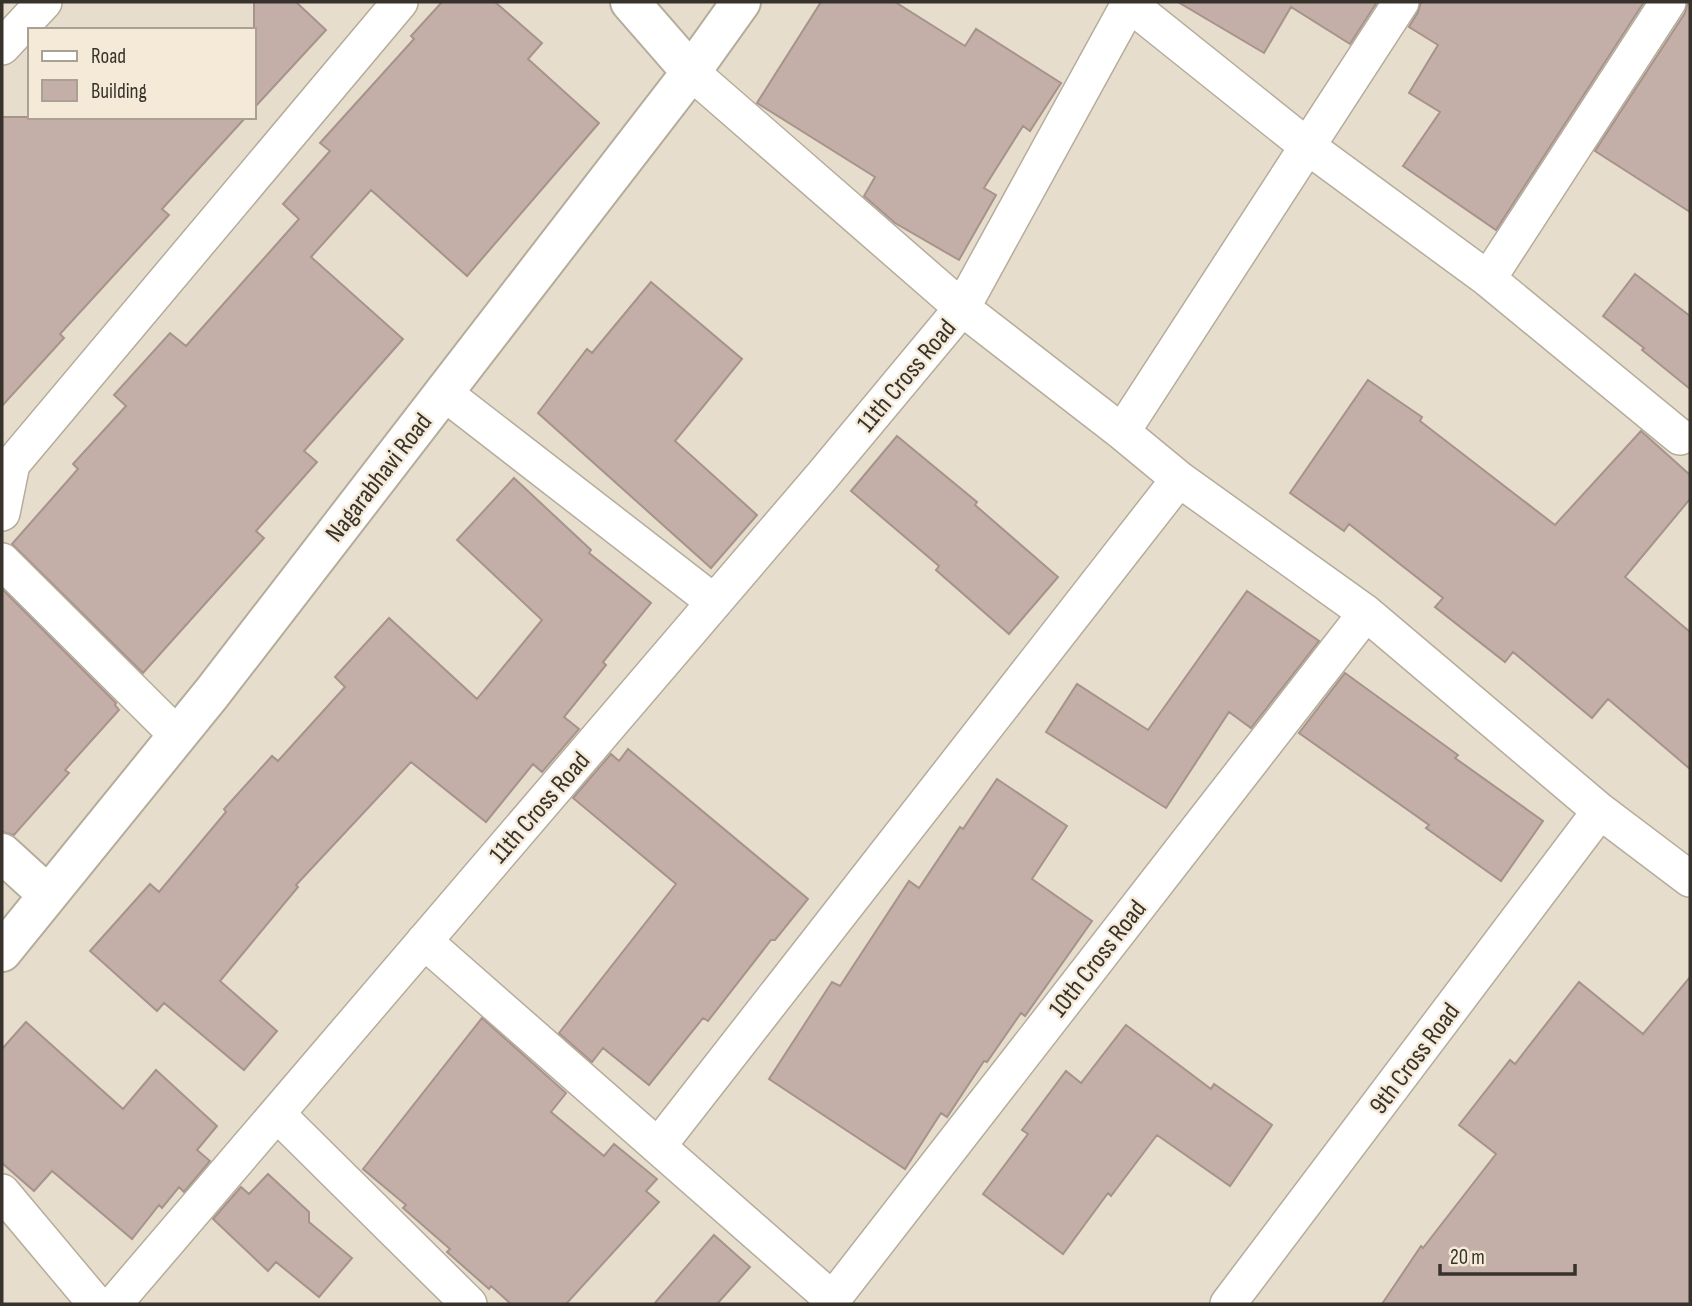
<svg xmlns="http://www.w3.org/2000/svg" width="1692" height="1306" viewBox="0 0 1692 1306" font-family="'Sofia Sans Condensed',sans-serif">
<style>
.building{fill:#c3afa7;stroke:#a6938b;stroke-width:2}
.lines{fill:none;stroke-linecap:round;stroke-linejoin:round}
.street-casing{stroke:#b5ac9b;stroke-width:38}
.secondary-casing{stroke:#b5ac9b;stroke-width:42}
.street{stroke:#fff;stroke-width:35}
.secondary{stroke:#fff;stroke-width:38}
.labels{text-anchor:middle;stroke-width:5;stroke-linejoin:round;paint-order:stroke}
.street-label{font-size:26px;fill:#37332c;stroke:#f5ead8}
</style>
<rect width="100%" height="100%" fill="#e7ddcc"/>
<path class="building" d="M 254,2 L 296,2 L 326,30 L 254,108 Z
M 442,2 L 495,2 L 542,43 L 528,59 L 599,123 L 467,276 L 371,190 L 311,257 L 403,339 L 304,451 L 317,462 L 256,531 L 264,538 L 143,673 L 12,544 L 78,469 L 73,464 L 126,406 L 114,395 L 170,333 L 186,346 L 299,219 L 283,204 L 330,151 L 320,143 L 414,39 L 411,36 Z
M 821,2 L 895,2 L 965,46 L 976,29 L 1061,83 L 1030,131 L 1023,126 L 984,188 L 996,195 L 959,260 L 895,223 L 864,196 L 875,177 L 757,103 Z
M 1178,2 L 1377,2 L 1350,44 L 1291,7 L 1264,53 Z
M 1421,2 L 1644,2 L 1496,230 L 1403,166 L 1440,112 L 1409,93 L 1438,45 L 1409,27 L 1418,12 Z
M 1688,2 L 1690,2 L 1690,212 L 1595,151 L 1685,13 Z
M 2,117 L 246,117 L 162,209 L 169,215 L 60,334 L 64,338 L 2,406 Z
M 1635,274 L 1690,316 L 1690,389 L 1642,350 L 1644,348 L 1603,316 Z
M 651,282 L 742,359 L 675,441 L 757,515 L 711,568 L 538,413 L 587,349 L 592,353 Z
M 1368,380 L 1422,417 L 1420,421 L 1555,525 L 1641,431 L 1690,475 L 1690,499 L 1625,577 L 1690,632 L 1690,769 L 1608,699 L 1592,718 L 1513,652 L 1505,662 L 1435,607 L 1443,598 L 1349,524 L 1344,531 L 1290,493 Z
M 897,436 L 977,502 L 975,505 L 1058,577 L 1009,634 L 936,570 L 939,566 L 851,491 Z
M 514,478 L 591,550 L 589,553 L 651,603 L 603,662 L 606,665 L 564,717 L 579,729 L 542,772 L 533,764 L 486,822 L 411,762 L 296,885 L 298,887 L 220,981 L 277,1031 L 244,1070 L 164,1003 L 157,1011 L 90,951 L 150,884 L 159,892 L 226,812 L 224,809 L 272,756 L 278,761 L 345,687 L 335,677 L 389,618 L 477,699 L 542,620 L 457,540 Z
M 2,589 L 116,703 L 115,705 L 119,710 L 65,770 L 69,773 L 14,835 L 2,832 Z
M 1247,591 L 1319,641 L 1251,728 L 1229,712 L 1166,808 L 1046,732 L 1077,684 L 1148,730 Z
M 1345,673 L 1458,755 L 1455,758 L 1543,821 L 1501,881 L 1426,828 L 1429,825 L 1299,733 Z
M 628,749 L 808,899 L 775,940 L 771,940 L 708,1021 L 703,1018 L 649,1085 L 603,1048 L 592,1062 L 559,1033 L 676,884 L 573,798 L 611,754 L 619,761 Z
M 997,779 L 1067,826 L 1032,879 L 1092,921 L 1025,1016 L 1021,1013 L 987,1062 L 984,1061 L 947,1117 L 941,1113 L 905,1169 L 769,1079 L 832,982 L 840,986 L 909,881 L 919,888 L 960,827 L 963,829 Z
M 1690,977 L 1690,1304 L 1382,1304 L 1421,1246 L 1423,1248 L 1496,1154 L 1459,1125 L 1510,1060 L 1515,1064 L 1579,982 L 1643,1034 Z
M 482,1018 L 566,1093 L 551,1112 L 604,1156 L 614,1144 L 657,1179 L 646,1191 L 659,1202 L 566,1304 L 511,1304 L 491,1286 L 489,1289 L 447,1252 L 450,1249 L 403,1208 L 406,1205 L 363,1169 Z
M 26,1022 L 123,1109 L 156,1070 L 217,1126 L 197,1150 L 210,1161 L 184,1192 L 179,1187 L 162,1208 L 159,1205 L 132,1239 L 52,1171 L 34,1191 L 2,1163 L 2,1049 Z
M 1126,1025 L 1211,1089 L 1214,1084 L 1272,1125 L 1230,1186 L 1157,1135 L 1111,1196 L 1108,1193 L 1063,1254 L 983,1194 L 1028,1134 L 1022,1130 L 1066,1071 L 1081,1083 Z
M 268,1174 L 309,1212 L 309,1222 L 352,1258 L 319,1297 L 276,1262 L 268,1271 L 213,1219 L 241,1187 L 249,1194 Z
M 714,1235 L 750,1267 L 717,1304 L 654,1304 Z"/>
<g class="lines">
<g class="street-casing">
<path id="street" d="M 1127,2 L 1307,146 L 1488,279 L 1680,437
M 2,47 L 44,2
M 691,72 L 962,308 L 1122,432 L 1179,479 L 1366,613 L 1600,811 L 1690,879
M 1488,279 L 1668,2
M 443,392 L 714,602
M 1122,432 L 1401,2
M 2,513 L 12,464 L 400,2
M 2,561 L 176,734
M 424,941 L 833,1300
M 277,1114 L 469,1304
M 659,1145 L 1179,479
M 2,1192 L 96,1304
M 114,1304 L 823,475 L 962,308 L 1130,2
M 829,1304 L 1366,613
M 1228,1304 L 1600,811"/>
</g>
<g class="secondary-casing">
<path id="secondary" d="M 630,2 L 691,72
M 2,853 L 48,895
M 2,952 L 212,693 L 691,72 L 741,2"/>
</g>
<use href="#street" class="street"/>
<use href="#secondary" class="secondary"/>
</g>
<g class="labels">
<g class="street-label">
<text transform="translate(906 375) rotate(-50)" y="9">11th Cross Road</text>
<text transform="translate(378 477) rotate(-52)" y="9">Nagarabhavi Road</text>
<text transform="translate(539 807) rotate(-49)" y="9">11th Cross Road</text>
<text transform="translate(1097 958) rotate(-52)" y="9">10th Cross Road</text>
<text transform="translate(1414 1058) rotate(-53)" y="9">9th Cross Road</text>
</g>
</g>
<rect width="1692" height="1306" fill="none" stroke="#37332c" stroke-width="7"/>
<rect x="28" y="28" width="228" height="91" fill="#f5ead8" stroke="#a9a193" stroke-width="2"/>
<rect x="42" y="51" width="35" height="10" fill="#ffffff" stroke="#a9a193" stroke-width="2"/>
<text x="91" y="63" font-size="21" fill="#37332c">Road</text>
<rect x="42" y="80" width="35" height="21" fill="#c3afa7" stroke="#a9a193" stroke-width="2"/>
<text x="91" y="98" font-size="21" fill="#37332c">Building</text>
<path d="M1440 1264v10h135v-10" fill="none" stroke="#37332c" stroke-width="3.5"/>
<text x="1450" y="1264" font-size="21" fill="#37332c" stroke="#f5ead8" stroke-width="5" paint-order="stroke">20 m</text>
</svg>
